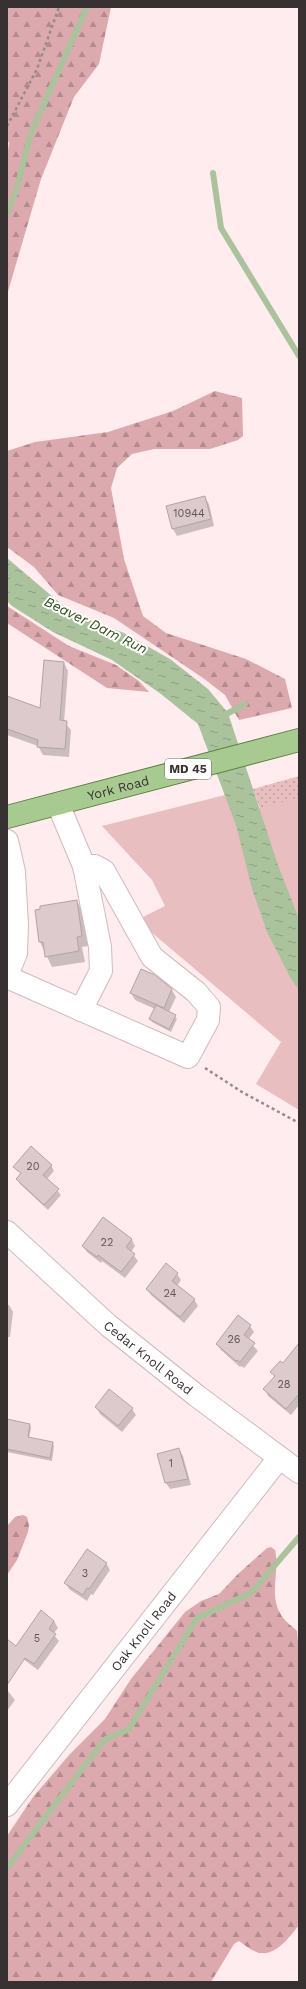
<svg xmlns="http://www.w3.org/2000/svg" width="306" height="1989" viewBox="0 0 306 1989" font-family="'Work Sans',sans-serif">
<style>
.grass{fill:url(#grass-dots)}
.forest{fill:url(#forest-firs)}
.green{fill:#e8bec1}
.water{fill:url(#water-ripples)}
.shadow{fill:#0003;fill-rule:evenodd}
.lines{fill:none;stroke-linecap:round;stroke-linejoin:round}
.stream{stroke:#aac39d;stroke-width:6}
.building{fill:#dccacc;stroke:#b4a3a4}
.minor-casing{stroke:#cdbcbd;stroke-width:24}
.major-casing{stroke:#597d3e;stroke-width:24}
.path{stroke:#968a8c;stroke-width:2.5;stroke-dasharray:3 3;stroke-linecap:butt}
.minor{stroke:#fff;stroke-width:22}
.major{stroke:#a6ca8f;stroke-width:22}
.labels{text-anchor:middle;stroke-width:4;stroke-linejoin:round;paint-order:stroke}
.number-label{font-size:11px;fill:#615758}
.shield{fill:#fff;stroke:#746f70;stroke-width:1}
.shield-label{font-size:12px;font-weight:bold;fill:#383132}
.street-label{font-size:13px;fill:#383132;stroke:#fff}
.water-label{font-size:14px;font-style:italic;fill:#30501a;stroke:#fff}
</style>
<defs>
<pattern id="grass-dots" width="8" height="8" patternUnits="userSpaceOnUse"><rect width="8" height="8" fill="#e8bec1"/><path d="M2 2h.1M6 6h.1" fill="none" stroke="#bd9b9d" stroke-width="1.8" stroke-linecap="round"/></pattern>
<pattern id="forest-firs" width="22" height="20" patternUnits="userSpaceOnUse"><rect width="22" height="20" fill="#dcaaae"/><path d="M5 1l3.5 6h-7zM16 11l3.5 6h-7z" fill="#b38b8e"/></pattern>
<pattern id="water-ripples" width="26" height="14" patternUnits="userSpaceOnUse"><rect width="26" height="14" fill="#aac39d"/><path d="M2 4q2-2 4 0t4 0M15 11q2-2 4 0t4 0" fill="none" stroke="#8b9f81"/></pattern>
</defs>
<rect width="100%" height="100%" fill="#feecee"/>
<path class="grass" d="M 299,776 L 299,919 L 253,789 Z"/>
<path class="forest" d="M 7,7 L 111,7 L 99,64 L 74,97 L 41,179 L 7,295 L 7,158 L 9,143 L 7,139 Z
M 215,391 L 242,398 L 243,436 L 238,440 L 210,449 L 154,449 L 132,454 L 117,468 L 111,488 L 124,559 L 143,616 L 166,633 L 246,659 L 285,679 L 292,708 L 239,720 L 225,695 L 203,678 L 114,618 L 58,595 L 34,567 L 7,547 L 7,451 L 35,442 L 108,432 L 173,411 Z
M 7,606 L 69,646 L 116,665 L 139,681 L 149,692 L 107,688 L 7,623 Z
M 23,1515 L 27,1517 L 29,1525 L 28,1532 L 17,1560 L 7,1575 L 7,1526 L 15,1517 Z
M 271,1547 L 275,1550 C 280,1570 269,1594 280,1613 C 283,1620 292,1626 297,1631 L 299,1653 L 299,1925 C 291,1935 277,1955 262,1953 C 254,1953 246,1946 239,1941 L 234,1944 L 211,1982 L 7,1982 L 7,1836 L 33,1797 L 70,1754 L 105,1719 L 131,1679 L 185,1612 L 201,1601 L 219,1594 L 238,1574 L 267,1548 Z"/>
<path class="green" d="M 229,794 L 239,814 L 299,797 L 299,1110 L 256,1084 L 281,1042 L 137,920 L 165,906 L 152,880 L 102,826 Z"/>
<path class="water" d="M 7,558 L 73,614 L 124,633 L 170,659 L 208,689 L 228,713 L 278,865 L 299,919 L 299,989 L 291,979 L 267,932 L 252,889 L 236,825 L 198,724 L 161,694 L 112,660 L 53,632 L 12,606 L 7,601 Z"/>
<path class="shadow" d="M 205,498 L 209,504 L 214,526 L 177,536 L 173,529 L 167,507 Z
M 64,663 L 68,671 L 64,722 L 71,730 L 69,757 L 43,755 L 38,746 L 7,735 L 7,697 L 41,710 Z
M 77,901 L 83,912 L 88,946 L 82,947 L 85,962 L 52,967 L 40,942 L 36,911 Z
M 154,976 L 172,990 L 176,997 L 169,1012 L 177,1019 L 171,1032 L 152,1022 L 150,1019 L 155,1009 L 135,1000 L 131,993 Z
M 51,1165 L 54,1171 L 47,1179 L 61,1195 L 48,1210 L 20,1184 L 17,1179 L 21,1175 L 14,1167 ZM 17,1169 L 25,1176 L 24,1177 L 17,1171 Z
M 103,1218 L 132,1240 L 135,1246 L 131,1252 L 138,1261 L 125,1278 L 102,1261 L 101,1263 L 87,1252 L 83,1246 Z
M 177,1274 L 181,1280 L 177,1286 L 194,1299 L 198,1306 L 184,1323 L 151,1295 L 147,1289 Z
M 7,1305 L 9,1305 L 13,1312 L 10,1337 L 7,1337 Z
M 250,1326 L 254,1332 L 248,1340 L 258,1351 L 244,1368 L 241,1366 L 240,1367 L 221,1350 L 217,1344 Z
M 299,1359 L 299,1405 L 291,1415 L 268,1396 L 265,1389 L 275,1377 L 272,1372 L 283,1364 Z
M 110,1391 L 132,1409 L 136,1415 L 122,1432 L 100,1414 L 96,1407 Z
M 7,1420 L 30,1425 L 31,1428 L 29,1438 L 52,1442 L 54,1446 L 52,1461 L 7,1452 Z
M 179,1449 L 183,1456 L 191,1485 L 170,1489 L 166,1483 L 158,1455 Z
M 106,1563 L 110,1570 L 93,1595 L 91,1594 L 87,1601 L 69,1589 L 66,1583 Z
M 54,1621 L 58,1628 L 53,1634 L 59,1641 L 38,1670 L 19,1656 Z
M 7,1690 L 15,1700 L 7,1711 Z"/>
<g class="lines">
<path class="stream" d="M 213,173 L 221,228 L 299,356
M 7,214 L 16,191 L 31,133 L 87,7
M 221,717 L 245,704
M 7,1868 L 104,1740 L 129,1729 L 197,1618 L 251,1593 L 299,1537"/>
</g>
<path class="building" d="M 205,496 L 211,519 L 172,529 L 166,506 Z
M 44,660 L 64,662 L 60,720 L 67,721 L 65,749 L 37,747 L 38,740 L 7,729 L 7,696 L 40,708 Z
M 77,900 L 82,936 L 77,937 L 79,951 L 45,957 L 43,942 L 39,942 L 35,910 L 40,909 L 40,906 Z
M 141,969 L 155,975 L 172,989 L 164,1008 L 130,993 Z
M 156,1005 L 176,1015 L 169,1029 L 149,1019 Z
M 31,1146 L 52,1165 L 43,1175 L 59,1189 L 44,1205 L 16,1179 L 21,1173 L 13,1167 Z
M 103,1217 L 132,1239 L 126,1247 L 135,1254 L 121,1272 L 98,1255 L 97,1257 L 82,1246 Z
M 166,1263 L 178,1273 L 172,1281 L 195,1299 L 180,1317 L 146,1289 Z
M 238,1315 L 251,1325 L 244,1335 L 255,1343 L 240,1362 L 237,1360 L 236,1361 L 216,1344 Z
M 299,1343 L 299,1394 L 286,1409 L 263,1389 L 275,1376 L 270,1372 L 280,1361 L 283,1363 Z
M 109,1389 L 133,1408 L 118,1426 L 95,1407 Z
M 7,1419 L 30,1424 L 28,1437 L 53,1442 L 50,1458 L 7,1449 Z
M 179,1448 L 188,1479 L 165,1483 L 157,1454 Z
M 87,1549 L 107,1563 L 89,1589 L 87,1588 L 83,1595 L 64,1583 Z
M 41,1610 L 54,1621 L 49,1629 L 56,1634 L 34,1664 L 25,1658 L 7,1685 L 7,1639 L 16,1646 Z"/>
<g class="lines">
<g class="minor-casing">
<g id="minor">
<path d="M 58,804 L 84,866 L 100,947 L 101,971 L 81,1010"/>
<path d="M 7,841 L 14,872 L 17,925 L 16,953 L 7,975"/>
<path d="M 7,977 L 188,1057 L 208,1020 L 209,1007 L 196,992 L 152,957 L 104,871 L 95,866 L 84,866"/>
<path id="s1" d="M 7,1232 L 108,1325 L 197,1396 L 299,1472"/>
<path id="s2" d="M 7,1805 L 279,1458"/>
</g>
</g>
<g class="major-casing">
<g id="major">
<path id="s3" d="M 7,817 L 299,740"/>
</g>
</g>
<path class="path" d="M 7,126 L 37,69 L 59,7
M 205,1068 L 242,1092 L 299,1123"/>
<use href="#minor" class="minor"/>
<use href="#major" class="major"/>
</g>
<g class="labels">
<g class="number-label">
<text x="189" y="517">10944</text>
<text x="33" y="1170">20</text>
<text x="107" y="1246">22</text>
<text x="170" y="1297">24</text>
<text x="234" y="1343">26</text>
<text x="284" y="1388">28</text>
<text x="171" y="1467">1</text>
<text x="85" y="1577">3</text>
<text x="37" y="1642">5</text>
</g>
<rect class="shield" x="165" y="759" width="46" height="20" rx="3"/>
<g class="shield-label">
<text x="188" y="773">MD 45</text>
</g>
<g class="street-label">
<text dy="5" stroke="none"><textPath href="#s3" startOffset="115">York Road</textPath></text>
<text dy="5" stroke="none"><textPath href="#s1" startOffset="189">Cedar Knoll Road</textPath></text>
<text dy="5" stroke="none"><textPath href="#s2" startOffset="221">Oak Knoll Road</textPath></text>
</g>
<g class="water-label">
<text transform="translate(96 625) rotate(26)" y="5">Beaver Dam Run</text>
</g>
</g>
<rect width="306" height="1989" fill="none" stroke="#383132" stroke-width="16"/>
</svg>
